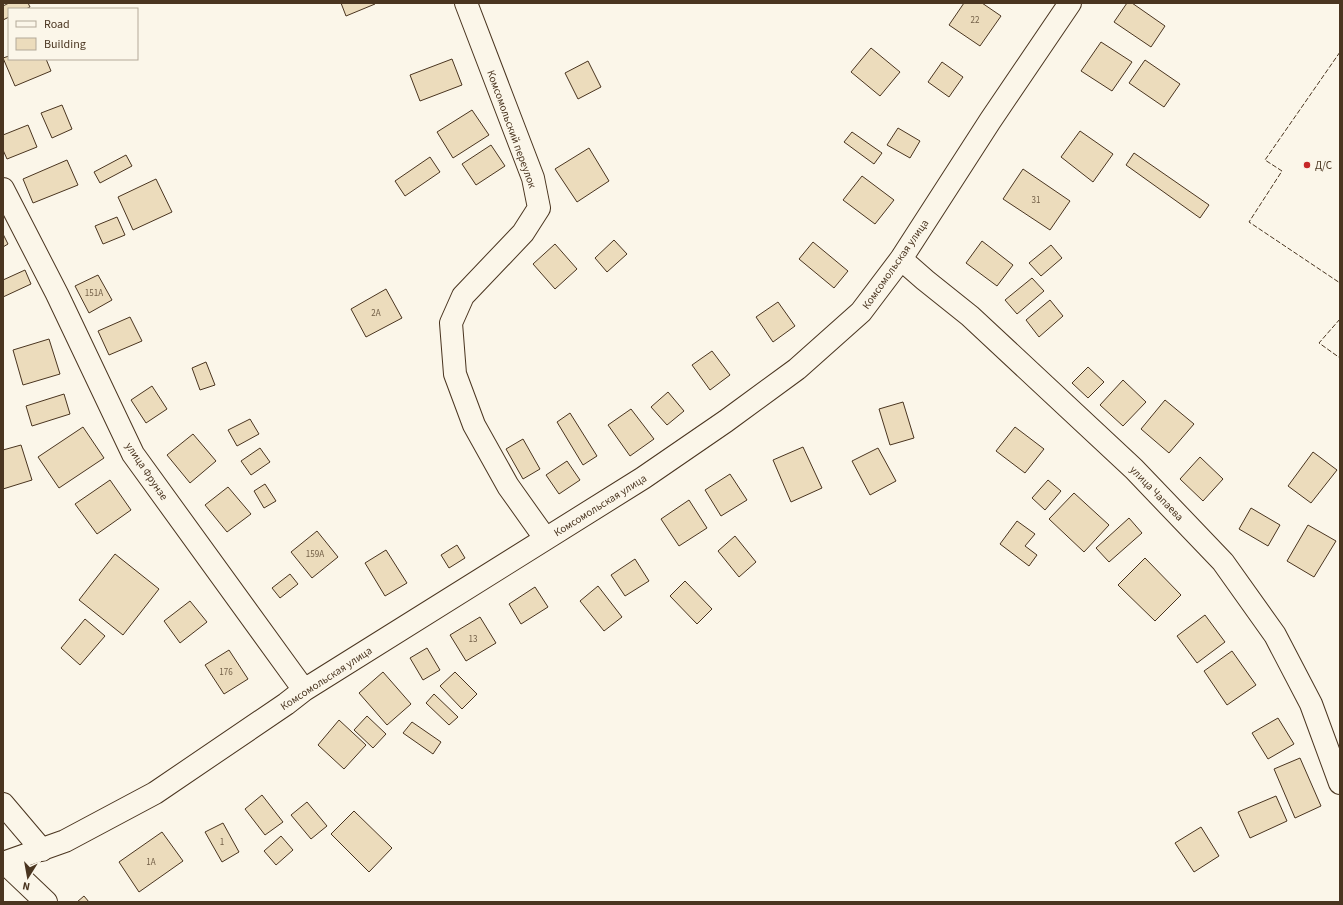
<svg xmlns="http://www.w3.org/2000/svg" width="1343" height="905" viewBox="0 0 1343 905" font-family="'Source Sans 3',sans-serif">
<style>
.building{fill:#ecdcbc;stroke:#4a3520}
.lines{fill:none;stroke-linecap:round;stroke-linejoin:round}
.minor-casing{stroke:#4a3520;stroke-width:24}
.minor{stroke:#fbf6e9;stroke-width:22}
.fence{stroke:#4a3520;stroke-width:1;stroke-dasharray:5 2;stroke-linecap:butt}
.poi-dot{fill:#c62828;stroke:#fbf6e9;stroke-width:1.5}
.labels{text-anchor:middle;stroke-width:3;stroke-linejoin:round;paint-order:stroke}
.number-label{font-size:9px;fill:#725f47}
.street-label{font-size:11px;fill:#4a3520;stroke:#fbf6e9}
.poi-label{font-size:11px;fill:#4a3520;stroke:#fbf6e9;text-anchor:start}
</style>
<rect width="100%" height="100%" fill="#fbf6e9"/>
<path class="building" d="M 9,3 L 28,3 L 30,7 L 26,9 L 9,9 L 9,17 L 3,20 L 3,6 Z
M 341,3 L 374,3 L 375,4 L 346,16 Z
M 964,3 L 982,3 L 1001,16 L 980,46 L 949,25 Z
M 1127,3 L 1132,3 L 1165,26 L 1151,47 L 1114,22 Z
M 1101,42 L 1132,62 L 1112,91 L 1081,71 Z
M 871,48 L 900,72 L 880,96 L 851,72 Z
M 9,56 L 9,59 L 46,59 L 51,71 L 15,86 L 3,58 Z
M 452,59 L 462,85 L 420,101 L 410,75 Z
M 1145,60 L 1180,84 L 1164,107 L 1129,83 Z
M 588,61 L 601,87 L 578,99 L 565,73 Z
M 942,62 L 963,77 L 949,97 L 928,82 Z
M 62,105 L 72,129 L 52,138 L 41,113 Z
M 472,110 L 489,135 L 453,158 L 437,132 Z
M 28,125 L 37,147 L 7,159 L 3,150 L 3,135 Z
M 898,128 L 920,141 L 910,158 L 887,145 Z
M 1080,131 L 1113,154 L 1093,182 L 1061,157 Z
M 852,132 L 882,153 L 874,164 L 844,142 Z
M 491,145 L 505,166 L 476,185 L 462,164 Z
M 589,148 L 609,181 L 577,202 L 555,169 Z
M 1134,153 L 1209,205 L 1200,218 L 1126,165 Z
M 126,155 L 132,166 L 100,183 L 94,172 Z
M 430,157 L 440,172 L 405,196 L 395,181 Z
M 67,160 L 78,185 L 33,203 L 23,179 Z
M 1023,169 L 1070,201 L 1050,230 L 1003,199 Z
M 862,176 L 894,200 L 875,224 L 843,200 Z
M 156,179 L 172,212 L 133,230 L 118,197 Z
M 117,217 L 125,235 L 103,244 L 95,226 Z
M 3,234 L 8,244 L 3,247 Z
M 614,240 L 627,254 L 607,272 L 595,258 Z
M 982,241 L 1013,265 L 997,286 L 966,263 Z
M 813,242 L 848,271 L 834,288 L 799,259 Z
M 555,244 L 577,269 L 555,289 L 533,264 Z
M 1051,245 L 1062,258 L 1041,276 L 1029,263 Z
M 25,270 L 31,284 L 3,297 L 3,280 Z
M 98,275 L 112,300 L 89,313 L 75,286 Z
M 1032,278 L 1044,291 L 1017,314 L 1005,300 Z
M 386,289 L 402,318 L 366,337 L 351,309 Z
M 1050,300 L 1063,316 L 1039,337 L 1026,320 Z
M 778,302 L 795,326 L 773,342 L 756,317 Z
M 130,317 L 142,341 L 109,355 L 98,331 Z
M 49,339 L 60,374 L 23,385 L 13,350 Z
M 712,351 L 730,375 L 710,390 L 692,365 Z
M 206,362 L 215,385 L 200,390 L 192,368 Z
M 1088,367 L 1104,382 L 1088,398 L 1072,383 Z
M 1123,380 L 1146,402 L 1123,426 L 1100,405 Z
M 152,386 L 167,409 L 146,423 L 131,400 Z
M 668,392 L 684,411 L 667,425 L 651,407 Z
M 64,394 L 70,414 L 32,426 L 26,406 Z
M 1165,400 L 1194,424 L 1169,453 L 1141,429 Z
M 903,402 L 914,438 L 890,445 L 879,409 Z
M 631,409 L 654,439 L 630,456 L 608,425 Z
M 570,413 L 597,456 L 583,465 L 557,422 Z
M 250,419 L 259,434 L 237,446 L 228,430 Z
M 83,427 L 104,458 L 59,488 L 38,457 Z
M 1015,427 L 1044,449 L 1025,473 L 996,451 Z
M 193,434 L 216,461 L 190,483 L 167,455 Z
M 523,439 L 540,469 L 523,479 L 506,449 Z
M 21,445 L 32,480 L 3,489 L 3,450 Z
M 803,447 L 822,488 L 791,502 L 773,460 Z
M 260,448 L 270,462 L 251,475 L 241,461 Z
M 878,448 L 896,481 L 870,495 L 852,461 Z
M 1313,452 L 1337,470 L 1311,503 L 1288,486 Z
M 1200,457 L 1223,479 L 1203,501 L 1180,479 Z
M 567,461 L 580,480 L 559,494 L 546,475 Z
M 730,474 L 747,500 L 721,516 L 705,490 Z
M 110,480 L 131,510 L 97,534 L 75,504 Z
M 1048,480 L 1061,491 L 1045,510 L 1032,498 Z
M 265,484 L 276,501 L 264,508 L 254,491 Z
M 228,487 L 251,514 L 227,532 L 205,505 Z
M 1074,493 L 1109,525 L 1084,552 L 1049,519 Z
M 689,500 L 707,528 L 679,546 L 661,519 Z
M 1251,508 L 1280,525 L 1268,546 L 1239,529 Z
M 1129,518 L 1142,533 L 1109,562 L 1096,548 Z
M 1017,521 L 1035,534 L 1025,546 L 1037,555 L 1029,566 L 1000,544 Z
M 1308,525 L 1336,541 L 1314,577 L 1287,561 Z
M 317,531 L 338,557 L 312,578 L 291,552 Z
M 735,536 L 756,562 L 739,577 L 718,551 Z
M 457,545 L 465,558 L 449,568 L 441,555 Z
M 386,550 L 407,583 L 385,596 L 365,563 Z
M 115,554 L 159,589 L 123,635 L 79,600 Z
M 1145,558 L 1181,595 L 1155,621 L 1118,585 Z
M 635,559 L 649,581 L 625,596 L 611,575 Z
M 290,574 L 298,584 L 280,598 L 272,588 Z
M 685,581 L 712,609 L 697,624 L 670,596 Z
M 598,586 L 622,617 L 604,631 L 580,601 Z
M 535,587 L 548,607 L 521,624 L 509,604 Z
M 190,601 L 207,622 L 180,643 L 164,621 Z
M 1205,615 L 1225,642 L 1197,663 L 1177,636 Z
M 480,617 L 496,643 L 466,661 L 450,635 Z
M 85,619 L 105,636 L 80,665 L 61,648 Z
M 427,648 L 440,670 L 423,680 L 410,658 Z
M 229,650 L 248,679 L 224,694 L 205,665 Z
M 1232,651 L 1256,685 L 1227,705 L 1204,671 Z
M 383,672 L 411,704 L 387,725 L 359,693 Z
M 455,672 L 477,694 L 462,709 L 440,686 Z
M 434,694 L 458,717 L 449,725 L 426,703 Z
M 367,716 L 386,734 L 373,748 L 354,730 Z
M 1278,718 L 1294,744 L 1268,759 L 1252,733 Z
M 339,720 L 366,745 L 344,769 L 318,745 Z
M 412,722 L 441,742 L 433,754 L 403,733 Z
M 1300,758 L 1321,806 L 1295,818 L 1274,769 Z
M 262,795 L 283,822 L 265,835 L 245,809 Z
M 1276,796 L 1287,821 L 1250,838 L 1238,812 Z
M 307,802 L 327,826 L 311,839 L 291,815 Z
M 354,811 L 392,848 L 369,872 L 331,834 Z
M 223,823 L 239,852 L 222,862 L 205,832 Z
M 1201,827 L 1219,856 L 1194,872 L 1175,843 Z
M 162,832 L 183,861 L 139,892 L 119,862 Z
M 281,836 L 293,850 L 276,865 L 264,851 Z
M 84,896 L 89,902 L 77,902 Z"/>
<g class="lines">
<g class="minor-casing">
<path id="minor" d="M 466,3 L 533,178 L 539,208 L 523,233 L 463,296 L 451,323 L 455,374 L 474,425 L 508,486 L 545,538
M 3,189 L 57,294 L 133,454 L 304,690
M 901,259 L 925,280 L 970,316 L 1134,469 L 1223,562 L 1275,635 L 1311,704 L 1340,783
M 3,804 L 42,850
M 3,863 L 65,841 L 155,793 L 286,704 L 304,690 L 643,478 L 726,421 L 797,369 L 861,312 L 901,259 L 990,121 L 1070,3
M 5,863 L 46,902"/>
</g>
<use href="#minor" class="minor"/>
<path class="fence" d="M 1340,52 L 1265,160 L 1282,171 L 1249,222 L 1340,283
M 1340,319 L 1319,343 L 1340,358"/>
</g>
<circle class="poi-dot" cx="1307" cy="165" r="4"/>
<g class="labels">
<g class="number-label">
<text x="975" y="23">22</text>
<text x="1036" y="203">31</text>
<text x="94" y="296">151А</text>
<text x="376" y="316">2А</text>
<text x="315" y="557">159А</text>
<text x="473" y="642">13</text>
<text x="226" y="675">176</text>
<text x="222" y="845">1</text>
<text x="151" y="865">1А</text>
</g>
<g class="street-label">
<text transform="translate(512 129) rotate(70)" y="4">Комсомольский переулок</text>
<text transform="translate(895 264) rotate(-55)" y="4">Комсомольская улица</text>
<text transform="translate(147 471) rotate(56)" y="4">улица Фрунзе</text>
<text transform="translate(1157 493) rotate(46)" y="4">улица Чапаева</text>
<text transform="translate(600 505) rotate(-32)" y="4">Комсомольская улица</text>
<text transform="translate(326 678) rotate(-33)" y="4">Комсомольская улица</text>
</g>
<g class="poi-label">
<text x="1315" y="169">Д/С</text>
</g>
</g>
<rect width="1343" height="905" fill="none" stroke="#4a3520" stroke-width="8"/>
<rect x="8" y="8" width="130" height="52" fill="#fbf6e9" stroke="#b4a999"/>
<rect x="16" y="21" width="20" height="6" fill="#fbf6e9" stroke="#b4a999"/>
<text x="44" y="28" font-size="12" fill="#4a3520">Road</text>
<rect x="16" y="38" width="20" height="12" fill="#ecdcbc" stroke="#b4a999"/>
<text x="44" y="48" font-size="12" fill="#4a3520">Building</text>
<g transform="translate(28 877) rotate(191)" stroke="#fbf6e9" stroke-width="3" paint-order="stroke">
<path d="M0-3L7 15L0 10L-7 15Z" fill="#4a3520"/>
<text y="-6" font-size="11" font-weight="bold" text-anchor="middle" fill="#4a3520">N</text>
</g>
</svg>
